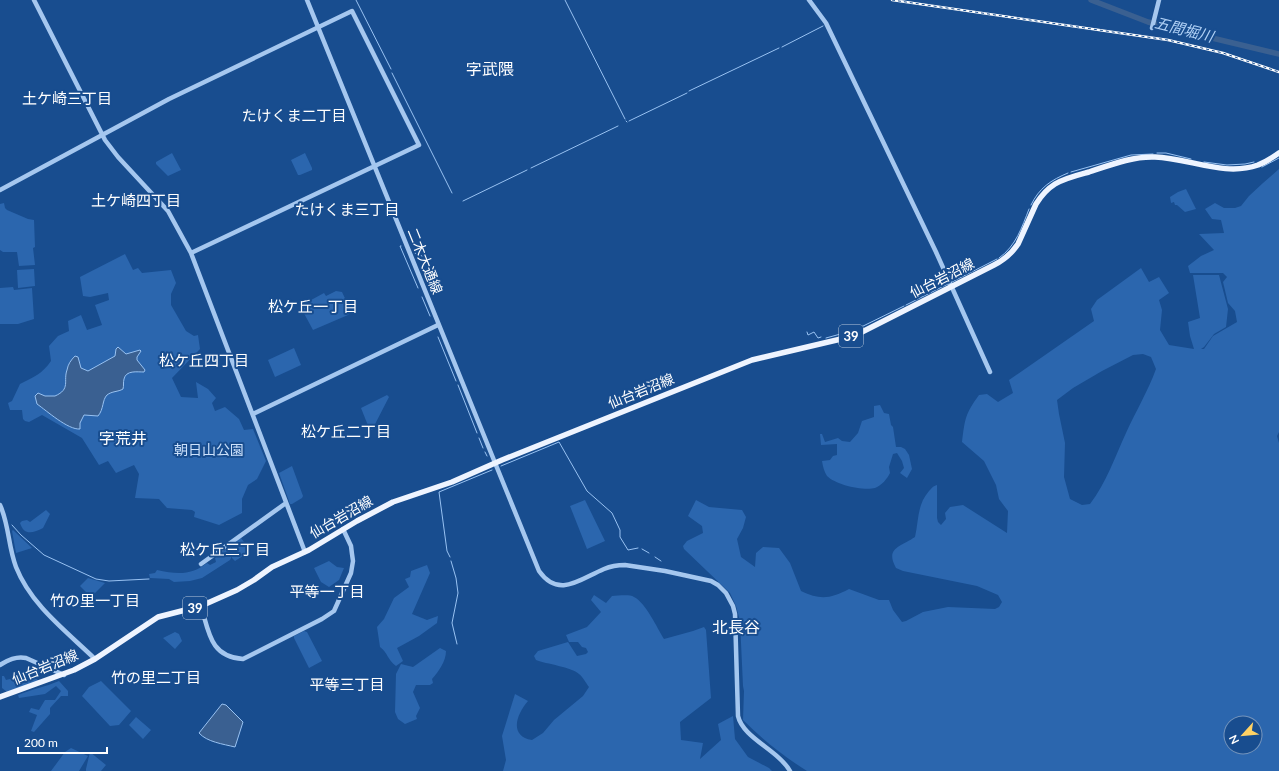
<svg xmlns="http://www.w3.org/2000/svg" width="1279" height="771" viewBox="0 0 1279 771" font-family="Lato,'Noto Sans JP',sans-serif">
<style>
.green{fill:#2b66ae;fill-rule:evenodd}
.water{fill:#3a6091;stroke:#98c2f2}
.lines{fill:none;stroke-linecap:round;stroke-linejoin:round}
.stream{stroke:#98c2f2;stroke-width:1}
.river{stroke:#3a6091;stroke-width:5.5}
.tertiary{stroke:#a5c7ef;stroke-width:4.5}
.primary{stroke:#eef4ff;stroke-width:5.5}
.rail-casing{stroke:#fff;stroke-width:2.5}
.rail{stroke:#184d8f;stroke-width:1;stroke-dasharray:3;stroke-linecap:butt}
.labels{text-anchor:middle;stroke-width:4;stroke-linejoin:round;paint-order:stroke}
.shield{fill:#184d8f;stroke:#bacadd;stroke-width:1}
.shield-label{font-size:13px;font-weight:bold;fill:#fff}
.street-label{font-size:14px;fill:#fff;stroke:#184d8f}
.park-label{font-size:14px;fill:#cce1fb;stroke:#184d8f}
.water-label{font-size:15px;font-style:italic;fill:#b1d1f6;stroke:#184d8f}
.neighbourhood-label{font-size:15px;fill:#fff;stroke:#184d8f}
.quarter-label{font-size:16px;fill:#fff;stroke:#184d8f}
</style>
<rect width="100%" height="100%" fill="#184d8f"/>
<path class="green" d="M 172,153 L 181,170 L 168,176 L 156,164 L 156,162 Z
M 305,153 L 312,168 L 312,170 L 300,175 L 298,175 L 291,160 Z
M 1279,169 L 1279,432 L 1277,436 L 1279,443 L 1279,771 L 807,771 C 783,756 763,740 743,720 L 744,691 L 743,686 L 740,621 L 736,606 L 730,593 L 684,549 L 683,546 L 687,541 L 703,533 L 702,526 L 688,516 L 696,500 L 709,507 L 742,510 L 746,517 L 743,528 L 737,539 L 741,557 L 755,567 L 756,553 L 763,547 L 779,548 L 790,563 L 801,591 C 820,600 830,599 849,589 L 879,600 L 889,600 L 893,610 L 902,622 L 906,621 L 923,612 L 948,607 L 995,609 L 999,607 L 1002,602 L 998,595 L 977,586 L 903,571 L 896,568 C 885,548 900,547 915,537 C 919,519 917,505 929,491 C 932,488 933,486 937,485 L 937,518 L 938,522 L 941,525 L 946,519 L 945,513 L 950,507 L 963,505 L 1007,533 L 1008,511 L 999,499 L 996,485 L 984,461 L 962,442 C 965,419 965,414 979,395 L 987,394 L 998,402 L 1013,393 L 1009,380 L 1094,321 L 1091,309 L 1097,300 L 1141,268 L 1149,282 L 1159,277 L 1169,293 L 1159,300 L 1162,310 L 1160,330 L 1169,345 L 1194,349 L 1190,336 L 1188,322 L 1200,318 L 1193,275 L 1219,275 L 1228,309 L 1226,327 L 1214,334 L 1204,347 L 1201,349 L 1204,349 L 1213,336 L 1237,322 L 1235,311 L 1228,303 L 1223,282 L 1227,277 L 1223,273 L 1190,273 L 1188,266 L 1201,256 L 1214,250 L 1199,234 L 1224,233 L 1221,220 L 1212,219 L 1205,209 L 1215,203 L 1224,208 L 1235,208 L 1241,206 L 1249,196 L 1263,183 ZM 1143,354 L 1151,357 L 1156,369 C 1148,391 1136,411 1126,433 C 1115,457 1106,483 1090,504 L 1082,505 L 1070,499 L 1064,477 L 1065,443 L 1059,414 L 1057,400 L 1073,388 L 1102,371 L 1133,355 ZM 1231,723 L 1255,723 L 1255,747 L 1231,747 Z
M 1186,189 L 1196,209 L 1185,212 L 1177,205 L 1175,205 L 1174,202 L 1171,203 L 1170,197 L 1178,192 Z
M 4,203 L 5,208 L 7,210 L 28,219 L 34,220 L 35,247 L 33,248 L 35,265 L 19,266 L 17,252 L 3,252 L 0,250 L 0,204 Z
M 125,254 L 133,270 L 138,268 L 142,273 L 171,270 L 176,283 L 171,294 L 171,305 L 186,331 L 194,336 L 198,335 L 200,349 L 172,378 L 181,397 L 198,398 L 196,382 L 208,389 L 216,398 L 212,403 L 215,411 L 225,407 L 239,419 L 244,430 L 253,429 L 266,461 L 257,479 L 248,485 L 242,499 L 242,513 L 219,525 L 194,517 L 195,512 L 192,510 L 167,508 L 159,499 L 135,498 L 139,474 L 134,465 L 116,473 L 108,461 L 99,465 L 82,438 L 42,415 L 29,422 L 25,421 L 23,419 L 22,410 L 10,410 L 8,403 L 12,401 L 20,384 C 34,377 42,374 51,361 L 49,346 L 58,336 L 69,331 L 68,321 L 81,315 L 87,330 L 102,325 L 95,305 L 109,300 L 108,293 L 90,297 L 83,296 L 80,277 Z
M 34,269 L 35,286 L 18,288 L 17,270 Z
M 13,287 L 14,290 L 32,288 L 34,319 L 18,324 L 0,324 L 0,288 Z
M 336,291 L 342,292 L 351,311 L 348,315 L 313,330 L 300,306 L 324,293 L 326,296 Z
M 294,348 L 301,365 L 275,377 L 268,360 Z
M 387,395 L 389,397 L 372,430 L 369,428 L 361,408 Z
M 880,405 L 884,413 L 889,414 L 891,425 L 893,427 L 896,447 L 901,447 L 905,449 L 909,455 L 912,469 L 907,478 L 900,473 L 904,468 L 902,461 L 897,453 L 893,454 L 889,467 L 890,473 C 887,479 882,485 875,488 C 863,491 836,485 827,476 C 824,471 823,467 822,461 L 830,460 L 833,456 L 837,455 L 837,444 L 821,445 L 820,434 L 822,434 L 825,442 L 838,438 L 842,441 L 850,442 L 858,433 L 862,421 L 874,417 L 874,406 Z
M 292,466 L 303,496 L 302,498 L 292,504 L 290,504 L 279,473 Z
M 585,500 L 605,541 L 587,549 L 570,506 Z
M 46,510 L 50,514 L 43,528 C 33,533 24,536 20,523 L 22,521 L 27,520 L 30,522 Z
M 13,530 L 32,548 L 16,553 L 12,531 Z
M 241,538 L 250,550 L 249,552 L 235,561 L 232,558 L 232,556 L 230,560 L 202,578 L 190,581 L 174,582 L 169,579 L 150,578 L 149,574 L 155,573 L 157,570 C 176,574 191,576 207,563 L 210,565 L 216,562 L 215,558 L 238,539 Z
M 329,561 L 337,567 L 344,568 L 339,580 L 329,587 L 321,582 L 314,568 Z
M 427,565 L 430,573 L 412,614 L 427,620 L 438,616 L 437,623 L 419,636 L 397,648 L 403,661 L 396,666 C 387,659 388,653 380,647 L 377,627 L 384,619 L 394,598 L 409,587 L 405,579 L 410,577 L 411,571 Z
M 88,578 L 105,583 L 91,597 L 80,586 Z
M 594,595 L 606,603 L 612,596 C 618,596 629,594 634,597 C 646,603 657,628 664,639 L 693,631 L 704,627 L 706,630 L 711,698 L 680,722 L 681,740 L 703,743 L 700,759 L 721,740 L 718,724 L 733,716 L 735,739 L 748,757 L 769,768 L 772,771 L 503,771 L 506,760 L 502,736 L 515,694 L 528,701 C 516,715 509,736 532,740 L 543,733 L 554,720 L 583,696 L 589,687 C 586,683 583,677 579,674 C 572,667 546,664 536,660 L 534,656 L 538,651 L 568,642 L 577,656 L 586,654 L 588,652 L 586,648 L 582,647 L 578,642 L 569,642 L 566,635 L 587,627 L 601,612 L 591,600 Z
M 304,631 L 307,632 L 322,661 L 309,668 L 294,638 L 294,636 Z
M 175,632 L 179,634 L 182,641 L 175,649 L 163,638 Z
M 440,648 L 446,651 C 446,661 439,671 432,679 L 433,683 L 430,685 L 416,685 L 413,692 L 420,708 L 416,716 L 417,719 L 405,724 L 398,719 L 395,712 L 396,674 L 401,664 L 413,667 Z
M 30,674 L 39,681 L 7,692 L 2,688 L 2,676 L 4,676 L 6,680 Z
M 59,681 L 68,691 L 68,696 L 61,696 L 50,708 L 50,714 L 34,732 L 31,731 L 37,715 L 29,712 L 31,708 L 39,710 L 45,700 L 55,700 L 61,691 L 56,686 L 45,694 L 19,698 L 18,695 C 32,689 45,687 59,681 Z
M 101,681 L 131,711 L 119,725 L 110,726 L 82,696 L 89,687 Z
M 136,717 L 151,730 L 143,739 L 129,725 Z
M 71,748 L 88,756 L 79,771 L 51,771 L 65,752 Z
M 90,752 L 106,765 L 101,771 L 86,771 L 86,769 Z"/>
<path class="water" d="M 118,347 L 126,354 L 140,350 L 141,351 L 137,357 L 137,360 L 145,370 L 144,372 C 137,372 126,370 124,379 C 123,383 124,385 123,389 C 118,392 112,391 107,395 C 102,400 104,409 98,416 L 84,415 L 80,423 L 80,429 C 68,430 47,411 37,404 L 35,396 L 38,393 L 45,396 L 55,396 C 71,389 63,381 67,370 C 68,364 71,360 75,356 L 78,357 L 81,368 L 88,371 L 115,356 L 116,349 Z
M 222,704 L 226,705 L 243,722 L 235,747 C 223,744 207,742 199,733 Z"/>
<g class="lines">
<path class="stream" d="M 356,0 L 391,69
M 565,0 L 625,119
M 782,47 L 823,26
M 392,73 L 452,193
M 689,91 L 779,48
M 626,121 L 627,122
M 629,121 L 687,93
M 1157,153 L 1166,153 L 1191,159
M 1204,162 L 1227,165 L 1245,164 L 1254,162
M 1262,167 L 1279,158
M 531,168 L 618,126
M 1071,172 L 1131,155 L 1153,154
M 463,201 L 527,170
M 1031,205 C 1039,188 1051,180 1068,173
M 401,246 L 400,246 L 418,288
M 415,253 L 422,256
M 999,258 C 1016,246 1022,227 1029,209
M 952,282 L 997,259
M 422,297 L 430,316
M 906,305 L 948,284
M 807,332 L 808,335 L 814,332 L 818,338 L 821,337
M 438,337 L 456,381
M 826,338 L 855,330 L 904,306
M 458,385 L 477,433
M 479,438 L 483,448
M 485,452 L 487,456
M 501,466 L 559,442 L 587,491 L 612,513 L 620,530 L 620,537 L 628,550 L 638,548
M 12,525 L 21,535 L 44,555 L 96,579 L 109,581 L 149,579
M 642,549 L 649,553
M 450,557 L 447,551 L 439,492 L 492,470
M 655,557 L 661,561
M 451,561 L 456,578 L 458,593 L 452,623 L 457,644"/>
<path class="river" d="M 1091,0 L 1148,22 L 1212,38 L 1279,54"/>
<path class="tertiary" d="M 34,0 L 105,140 L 118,157 L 168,211 L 191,253 L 305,552
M 307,0 L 539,571 C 559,599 580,579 604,569 C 611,566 618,565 625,565 L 665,571 L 711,581 L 718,585 L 726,593 L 733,606 L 735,614 L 738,716 C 743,738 778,750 790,771
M 809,0 L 826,23 L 936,252 L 990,372
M 1152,28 L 1159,0
M 0,190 L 169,99 L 352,11 L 419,145 L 191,253
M 253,414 L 438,325
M 0,505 C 9,524 8,546 16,567 C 31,605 66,631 95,659
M 201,564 L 286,503
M 201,606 C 209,632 210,657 243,659 L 322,619 L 334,611 L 351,573 L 353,561 L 352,554 L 351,546 L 343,529
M 0,665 C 8,660 16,656 26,658 L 64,675"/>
<path class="primary" d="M 0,697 L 74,670 L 95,659 L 158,617 L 201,606 L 237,590 L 254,580 L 272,567 L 309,550 L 357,521 L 393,502 L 452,482 L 502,460 L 752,360 L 841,339 L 862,332 L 994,265 C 1004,260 1012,253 1018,244 L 1036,204 C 1041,196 1047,189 1055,184 C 1065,178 1078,175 1089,172 C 1110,165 1133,156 1155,157 C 1189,158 1224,177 1258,165 C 1265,162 1272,158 1279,153"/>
<g class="rail-casing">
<path id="rail" d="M 892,0 L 1168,40 L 1223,53 L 1279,72"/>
</g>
<use href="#rail" class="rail"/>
</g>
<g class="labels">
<g class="shield">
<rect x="839" y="325" width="24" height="22" rx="3"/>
<rect x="183" y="597" width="24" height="22" rx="3"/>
</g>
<g class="shield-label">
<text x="851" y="341">39</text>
<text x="195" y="613">39</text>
</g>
<g class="street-label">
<text transform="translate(425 261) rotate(68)" y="5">二木大通線</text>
<text transform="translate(942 278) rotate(-27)" y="5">仙台岩沼線</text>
<text transform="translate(641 391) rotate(-22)" y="5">仙台岩沼線</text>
<text transform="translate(341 517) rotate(-30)" y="5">仙台岩沼線</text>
<text transform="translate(45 667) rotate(-22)" y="5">仙台岩沼線</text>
</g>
<g class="park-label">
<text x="209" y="455">朝日山公園</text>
</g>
<g class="water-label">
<text transform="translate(1184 30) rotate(14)" y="5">五間堀川</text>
</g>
<g class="neighbourhood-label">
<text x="67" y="104">土ケ崎三丁目</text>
<text x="294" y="121">たけくま二丁目</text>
<text x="136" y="206">土ケ崎四丁目</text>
<text x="347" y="215">たけくま三丁目</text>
<text x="313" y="312">松ケ丘一丁目</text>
<text x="204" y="366">松ケ丘四丁目</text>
<text x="346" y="437">松ケ丘二丁目</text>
<text x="225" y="555">松ケ丘三丁目</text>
<text x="327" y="597">平等一丁目</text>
<text x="95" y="606">竹の里一丁目</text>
<text x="156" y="683">竹の里二丁目</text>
<text x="347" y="690">平等三丁目</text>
</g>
<g class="quarter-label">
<text x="490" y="75">字武隈</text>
<text x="123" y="444">字荒井</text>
<text x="736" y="633">北長谷</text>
</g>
</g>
<g transform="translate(1243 735) rotate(243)"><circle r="19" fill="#184d8f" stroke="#7494bc"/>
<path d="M0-3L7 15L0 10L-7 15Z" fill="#ffd264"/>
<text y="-6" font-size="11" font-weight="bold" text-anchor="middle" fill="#ffffff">N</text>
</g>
<path d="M18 747v6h89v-6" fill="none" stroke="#ffffff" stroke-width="2"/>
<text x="24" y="747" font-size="12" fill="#ffffff" stroke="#184d8f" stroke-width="3" paint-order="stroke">200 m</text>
</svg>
